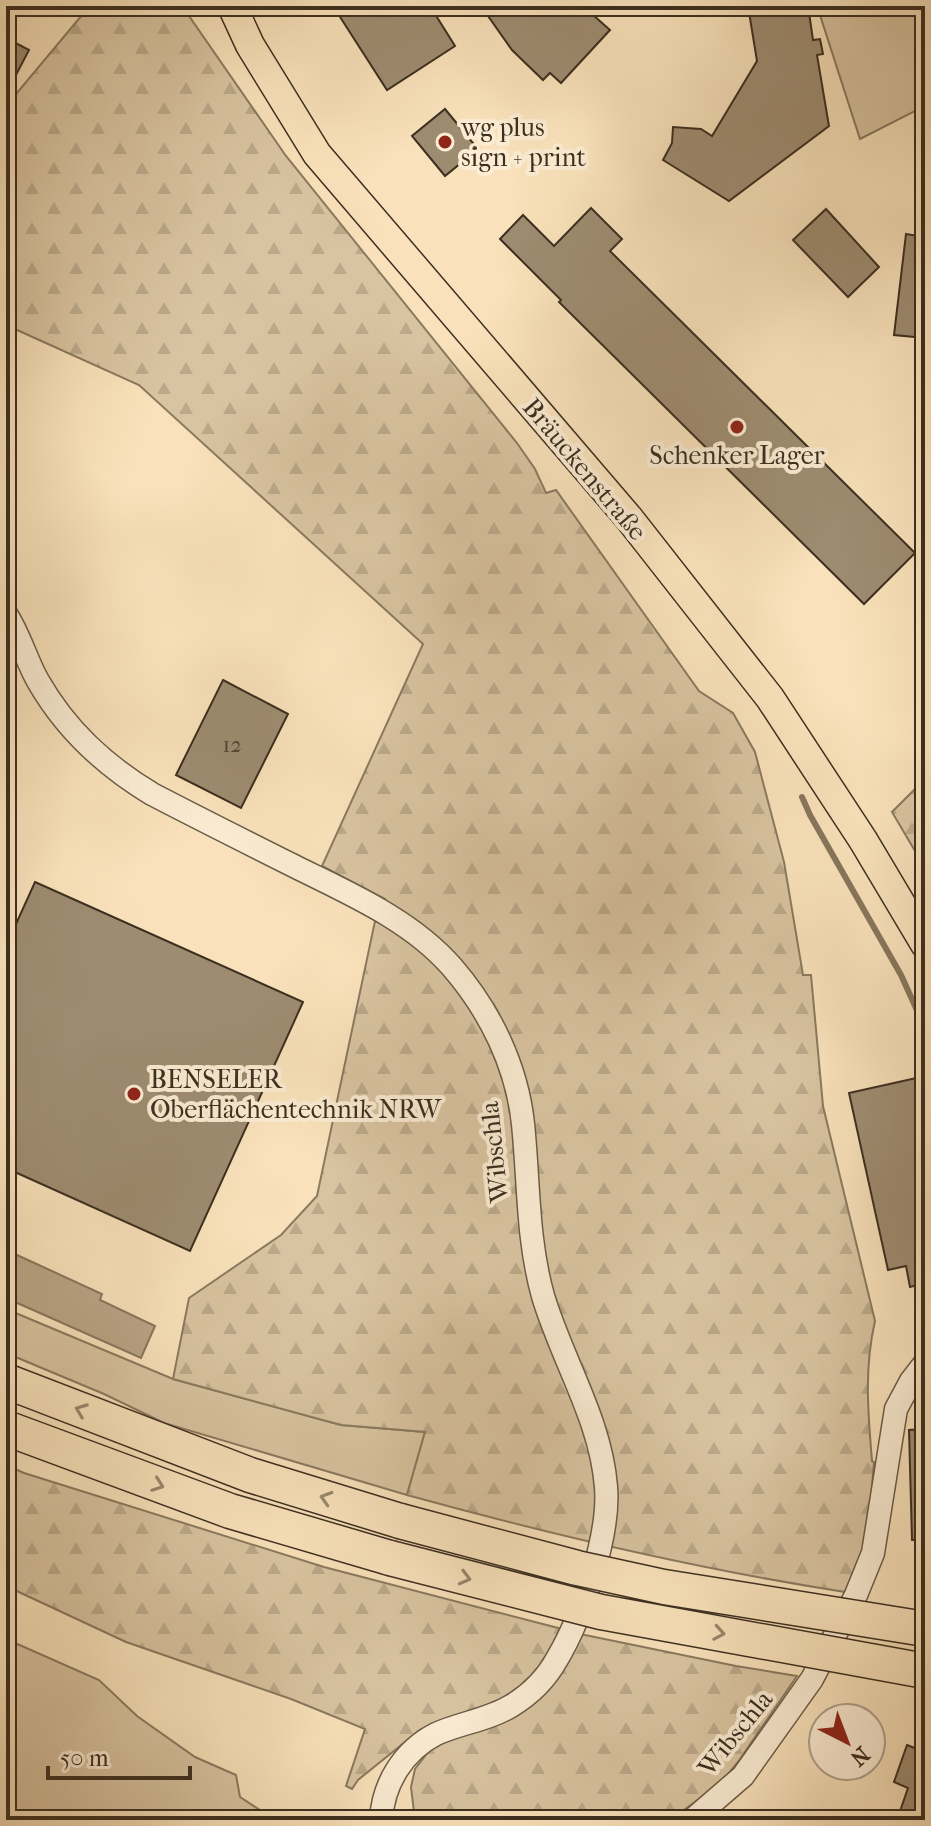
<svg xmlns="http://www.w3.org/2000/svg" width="931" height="1826" viewBox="0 0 931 1826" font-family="'IM FELL French Canon',serif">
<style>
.green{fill:#d9c4a1;stroke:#8a7a60;stroke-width:2}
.forest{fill:url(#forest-firs);stroke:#8a7a60;stroke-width:2}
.water{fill:#b9a586;stroke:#87765d;stroke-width:2}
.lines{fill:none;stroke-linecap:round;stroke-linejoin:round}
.stream{stroke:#87765d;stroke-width:6}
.building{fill:#9e8c71;stroke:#3c2f20;stroke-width:2}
.minor-casing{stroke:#6b5c47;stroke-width:25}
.major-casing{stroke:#3c2f20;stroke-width:31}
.highway-casing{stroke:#3c2f20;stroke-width:37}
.minor{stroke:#fbecd3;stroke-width:22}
.major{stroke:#f9e2bb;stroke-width:28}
.highway{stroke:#f9e2bb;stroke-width:34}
.highway-bridge-casing{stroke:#3c2f20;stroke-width:37;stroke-linecap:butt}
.highway-bridge{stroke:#f9e2bb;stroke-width:34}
.oneway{stroke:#9a886e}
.poi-dot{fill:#8f2418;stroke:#fbecd3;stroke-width:3}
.labels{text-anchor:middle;stroke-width:8;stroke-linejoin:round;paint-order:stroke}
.number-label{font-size:22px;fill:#544634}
.poi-label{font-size:26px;fill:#3c2f20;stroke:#fbecd3;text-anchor:start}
.street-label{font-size:26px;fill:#3c2f20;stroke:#fbecd3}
</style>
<defs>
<pattern id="forest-firs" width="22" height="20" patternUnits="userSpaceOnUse" patternTransform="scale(2)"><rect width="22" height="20" fill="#d9c4a1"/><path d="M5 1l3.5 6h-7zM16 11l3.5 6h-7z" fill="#bba98a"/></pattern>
</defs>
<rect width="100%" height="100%" fill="#f9e2bb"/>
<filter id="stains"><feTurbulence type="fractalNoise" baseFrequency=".0025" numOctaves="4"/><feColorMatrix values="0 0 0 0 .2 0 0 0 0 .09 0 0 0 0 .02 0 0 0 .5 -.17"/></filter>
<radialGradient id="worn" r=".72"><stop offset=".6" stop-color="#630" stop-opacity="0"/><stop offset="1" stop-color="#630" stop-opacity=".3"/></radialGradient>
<path class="green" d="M 843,6 L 925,6 L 925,106 L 860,139 L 820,15 Z
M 6,1309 L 173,1379 L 341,1425 L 425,1432 L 407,1495 L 164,1423 L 104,1394 L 6,1353 Z
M 6,1639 L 99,1680 L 137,1716 L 195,1757 L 236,1775 L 240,1797 L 275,1820 L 6,1820 Z"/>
<path class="forest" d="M 82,15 L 189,16 L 286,156 L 517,443 L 535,469 L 546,493 L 556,490 L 699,691 L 733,713 L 755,752 L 784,862 L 803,975 L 811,975 L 823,1106 L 875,1321 C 864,1368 868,1414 872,1461 L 874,1462 L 869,1522 L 862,1551 L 845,1592 C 697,1569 552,1535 407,1495 L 425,1432 L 341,1425 L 173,1379 L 189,1298 L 281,1235 L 317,1196 L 375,921 L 385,899 L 322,866 L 423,644 L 139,385 L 6,325 L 6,106 Z
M 925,779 L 925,868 L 892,812 Z
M 6,1465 L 24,1473 L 324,1567 L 562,1629 L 537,1674 L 503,1701 L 420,1730 L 358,1780 L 352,1789 L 346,1786 L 365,1729 L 291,1699 L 126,1642 L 6,1586 Z
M 580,1634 L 736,1666 L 797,1676 L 738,1762 L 720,1784 L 670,1820 L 415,1820 L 411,1787 L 415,1769 L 429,1751 L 444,1742 L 493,1725 Z"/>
<path class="water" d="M 17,1255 L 102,1294 L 100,1300 L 155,1326 L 141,1358 L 6,1298 L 6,1281 Z"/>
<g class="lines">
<path class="stream" d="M 802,797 L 810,815 L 901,975 L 925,1028"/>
</g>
<path class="building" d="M 333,6 L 430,6 L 455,46 L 387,90 Z
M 481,6 L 583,6 L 610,30 L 561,83 L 550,73 L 543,80 L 512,50 Z
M 748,6 L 808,6 L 813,40 L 820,39 L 823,54 L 817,55 L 829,126 L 729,201 L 663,160 L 672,143 L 673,127 L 701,129 L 712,136 L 757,61 Z
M 6,38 L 29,50 L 16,75 L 6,70 Z
M 445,109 L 478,149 L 445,176 L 412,136 Z
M 591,208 L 622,239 L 610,251 L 915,553 L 864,604 L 559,302 L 561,300 L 500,239 L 523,215 L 554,246 Z
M 826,209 L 879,267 L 848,297 L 793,240 Z
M 906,234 L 925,237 L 925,338 L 894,335 Z
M 223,680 L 288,714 L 241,808 L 176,775 Z
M 35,882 L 303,1002 L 190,1251 L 6,1168 L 6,946 Z
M 921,1077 L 925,1097 L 925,1283 L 910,1287 L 906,1266 L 888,1270 L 849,1093 Z
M 925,1429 L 925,1540 L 912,1540 L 909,1430 Z
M 907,1745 L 925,1752 L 925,1820 L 897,1820 L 908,1788 L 894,1782 Z"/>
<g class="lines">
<g class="minor-casing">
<path id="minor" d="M 6,614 C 20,635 26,660 38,681 C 66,730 104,765 152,794 C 200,819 248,843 296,867 C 350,894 411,920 452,967 C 490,1011 517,1066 523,1124 C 529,1182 527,1239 543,1296 C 562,1360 601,1420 606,1487 C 610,1535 582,1617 557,1659 C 546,1679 531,1694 511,1706 C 488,1720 460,1723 436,1734 C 403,1751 383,1784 381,1820
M 692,1820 L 743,1776 L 812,1679 L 856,1595 L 873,1553 L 896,1409 L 911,1381 L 925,1363"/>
</g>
<g class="major-casing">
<path id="major" d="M 232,6 L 250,45 L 317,154 L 628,517 L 770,698 L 863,840 L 925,944"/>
</g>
<g class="highway-casing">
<path id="highway" d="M 6,1381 L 250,1475 L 400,1521
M 6,1428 L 230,1511 L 390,1558"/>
</g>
<use href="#minor" class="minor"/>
<use href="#major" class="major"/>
<use href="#highway" class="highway"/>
<g class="highway-bridge-casing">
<path id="highway-bridge" d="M 400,1521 L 577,1568 L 664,1587 L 925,1629
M 390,1558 L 601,1612 L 925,1671"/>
</g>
<use href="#highway-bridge" class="highway-bridge"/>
</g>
<defs><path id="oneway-chevron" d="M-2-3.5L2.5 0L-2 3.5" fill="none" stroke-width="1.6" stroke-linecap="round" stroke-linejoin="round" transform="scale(2)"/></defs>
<g class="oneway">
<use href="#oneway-chevron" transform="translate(81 1410) rotate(-159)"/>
<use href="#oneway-chevron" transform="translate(158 1485) rotate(20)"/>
<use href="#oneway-chevron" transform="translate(326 1498) rotate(-163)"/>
<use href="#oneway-chevron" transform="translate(465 1578) rotate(15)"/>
<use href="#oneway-chevron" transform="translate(719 1633) rotate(10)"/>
</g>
<g class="poi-dot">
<circle cx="445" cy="142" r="8"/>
<circle cx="737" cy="427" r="8"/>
<circle cx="134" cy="1094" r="8"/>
</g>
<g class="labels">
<g class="number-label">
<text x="232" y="752">12</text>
</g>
<g class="poi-label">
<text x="461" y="136">wg plus<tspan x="461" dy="30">sign + print</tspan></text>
<text x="737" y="464" text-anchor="middle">Schenker Lager</text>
<text x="150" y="1088">BENSELER<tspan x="150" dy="30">Oberflächentechnik NRW</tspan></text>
</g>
<g class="street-label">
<text transform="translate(585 469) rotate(50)" y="9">Bräuckenstraße</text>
<text transform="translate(494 1152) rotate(-96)" y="9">Wibschla</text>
<text transform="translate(735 1733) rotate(-51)" y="9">Wibschla</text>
</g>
</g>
<rect width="931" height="1826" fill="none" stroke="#f9e2bb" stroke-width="32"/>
<rect x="8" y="8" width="915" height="1810" fill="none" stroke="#3c2f20" stroke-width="4"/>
<rect x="16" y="16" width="899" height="1794" fill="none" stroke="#3c2f20" stroke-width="2"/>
<g transform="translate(847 1742) rotate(138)"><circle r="38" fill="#fbecd3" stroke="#afa08b" stroke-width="2"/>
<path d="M0-6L14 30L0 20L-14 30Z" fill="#8f2418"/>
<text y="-12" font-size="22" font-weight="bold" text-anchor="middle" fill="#3c2f20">N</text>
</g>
<path d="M48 1766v12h142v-12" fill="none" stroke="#3c2f20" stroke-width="4"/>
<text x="60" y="1766" font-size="24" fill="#3c2f20" stroke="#fbecd3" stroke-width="6" paint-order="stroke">50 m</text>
<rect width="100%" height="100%" filter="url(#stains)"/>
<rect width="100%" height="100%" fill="url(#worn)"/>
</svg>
